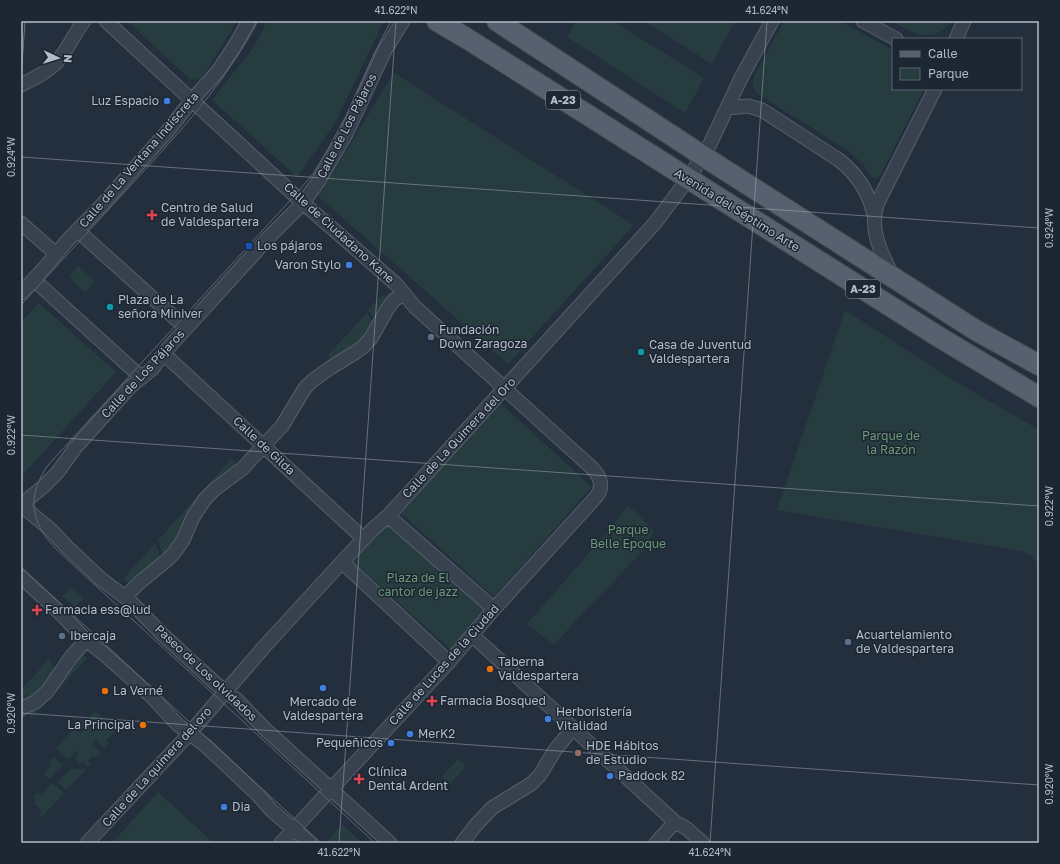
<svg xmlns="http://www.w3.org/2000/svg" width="1060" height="864" viewBox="0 0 1060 864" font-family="'Golos Text',sans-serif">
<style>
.green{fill:#263c3f}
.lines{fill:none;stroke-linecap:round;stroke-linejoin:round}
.minor-casing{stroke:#565f6c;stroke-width:15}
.primary-casing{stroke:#414a57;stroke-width:22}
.minor{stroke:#38414e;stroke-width:13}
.primary{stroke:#56606e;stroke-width:20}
.tram{stroke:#5a6575;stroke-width:1}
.ticks{fill:none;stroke:#b4bcc9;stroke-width:1;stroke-opacity:0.45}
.shop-dot{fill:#3f7fe0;stroke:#1d2633;stroke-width:1.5}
.health-dot{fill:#e0444e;stroke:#1d2633;stroke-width:1.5}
.transit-dot{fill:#1a4fb4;stroke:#1d2633;stroke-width:1.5}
.culture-dot{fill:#0f9aa8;stroke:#1d2633;stroke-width:1.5}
.service-dot{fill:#5c6f8a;stroke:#1d2633;stroke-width:1.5}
.food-dot{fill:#e8710a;stroke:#1d2633;stroke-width:1.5}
.education-dot{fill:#8d6e63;stroke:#1d2633;stroke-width:1.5}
.labels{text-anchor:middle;stroke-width:3;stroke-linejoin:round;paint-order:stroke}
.shield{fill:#1d2633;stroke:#878f9c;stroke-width:1}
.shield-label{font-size:11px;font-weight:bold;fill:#b4bcc9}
.poi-label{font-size:12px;fill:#b4bcc9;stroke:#1d2633;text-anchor:start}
.street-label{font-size:12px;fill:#b4bcc9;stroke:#1d2633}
.park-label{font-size:12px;fill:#6b9a76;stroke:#1d2633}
.neatline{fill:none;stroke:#b4bcc9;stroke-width:1.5}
.ticks-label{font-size:10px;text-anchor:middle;fill:#b4bcc9}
</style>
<rect width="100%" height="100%" fill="#242f3e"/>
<path class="green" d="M 127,21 L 237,21 L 211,64 L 201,78 L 195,80 L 190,79 Z
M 267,21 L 384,21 L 335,123 L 297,177 L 212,100 L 253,48 Z
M 576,21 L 613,21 L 704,78 L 685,113 L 567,37 Z
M 644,21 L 735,21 L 712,64 Z
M 784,21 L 840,21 L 893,50 L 893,89 L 924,89 L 880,176 L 877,178 L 872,178 L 861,162 L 848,151 L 760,95 C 754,91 752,85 753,78 Z
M 891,21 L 952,21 C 933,46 913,33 891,21 Z
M 394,73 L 634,225 L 508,364 L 318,196 Z
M 78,266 L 95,282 L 85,293 L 69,277 Z
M 383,294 L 388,299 L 374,319 L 368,310 Z
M 39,303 L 116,372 L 21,477 L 21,322 Z
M 845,310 L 948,377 L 1039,430 L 1039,565 L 1029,554 L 1021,551 L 777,510 Z
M 367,313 L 373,321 C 361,343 350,349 330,361 L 328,355 Z
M 500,403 L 592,487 L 494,597 L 401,513 Z
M 232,458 L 237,466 L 163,556 L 158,540 Z
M 628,505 L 654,531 L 645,549 L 581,615 L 554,645 L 527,624 L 604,536 Z
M 386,521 L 485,611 L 450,649 L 351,560 Z
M 155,543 L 161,558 L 143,570 L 129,584 L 123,579 Z
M 71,587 L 84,598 L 75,607 L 62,596 Z
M 81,653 L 87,658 L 31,719 L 29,712 L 55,692 L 72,665 Z
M 49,659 L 55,669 C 46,684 37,695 21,703 L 21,690 Z
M 95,711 L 104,719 L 96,729 L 98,731 L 108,722 L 117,730 L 106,741 L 109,743 L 104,748 L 96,740 L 92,744 L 101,752 L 95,758 L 93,756 L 88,761 L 91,764 L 88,766 L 83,761 L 80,764 L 74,758 L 78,754 L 76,751 L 68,759 L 56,748 L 75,727 L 81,733 L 84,729 L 78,724 L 83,719 L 86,721 Z
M 53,757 L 62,765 L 49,779 L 44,774 L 52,765 L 49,762 Z
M 458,759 L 466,766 L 450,785 L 442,776 Z
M 71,768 L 74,770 L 77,768 L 80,770 L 83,768 L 85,770 L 66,790 L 58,782 Z
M 52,783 L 64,793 L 42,817 L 39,814 L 42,811 L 34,803 L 36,800 L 33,797 L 38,792 L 41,795 Z
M 158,792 L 214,843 L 112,843 Z
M 342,824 L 359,840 L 356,843 L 332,843 L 328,840 Z"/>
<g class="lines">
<g class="minor-casing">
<path id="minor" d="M 106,21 L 303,203 L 396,284 L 415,307 L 592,468 C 601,477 604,487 596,497 L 494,609 L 449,662 L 281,843
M 863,21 L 896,39
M 956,39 L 964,21
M 21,85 C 33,79 46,73 56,63 C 67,51 74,34 84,21
M 727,108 L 748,106 L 762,110 L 839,160 C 858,175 869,192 874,215
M 21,223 L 56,254
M 77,230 L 186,328
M 892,275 C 881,252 868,228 878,202 L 935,89
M 34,280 L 141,377
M 21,293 L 46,266 L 67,241 L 101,206 L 166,133 L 192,100 L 218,71 L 234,47 L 249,21
M 164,354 L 364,539
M 21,505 L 44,486 L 58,472 L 75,448 L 130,387 L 152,369 L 169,347 L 272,234 L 303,203 L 318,182 L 346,134 L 385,50 L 403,21
M 21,505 L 51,530 L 67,547 L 101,579 L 130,601 L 163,635 L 215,683 L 237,700 L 264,728 L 390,843
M 388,516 L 494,609
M 342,562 L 449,662
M 21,577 L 60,613 L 86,640 L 104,654 L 153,698 L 178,725 L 205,745 L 258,795 L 272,811 L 310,843
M 125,597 L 139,583 L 167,560 L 174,553 L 183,540 L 193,517 L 205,499 L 215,489 L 242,469 L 282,426 L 305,388 L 312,381 L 330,368 L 356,352 L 364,346 L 371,338 L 388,308 L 394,300 L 404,294
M 472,635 L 675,822 L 686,828 L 703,843
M 21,709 L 35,702 L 47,692 L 71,657 L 86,640
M 87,843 L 189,734 L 263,648 L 342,562 L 374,528 L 388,516 L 655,223 L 688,179 L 710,144 L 741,78 L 772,21
M 462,843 L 475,826 L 492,808 L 531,784 L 540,775 L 555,750 L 573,728
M 656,843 L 675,822"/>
</g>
<g class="primary-casing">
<path id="primary" d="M 437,21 L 466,38 L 939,337 L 1039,397
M 497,21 L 703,156 L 977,331 L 1039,365"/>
</g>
<use href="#minor" class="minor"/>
<use href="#primary" class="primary"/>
<path class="tram" d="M 21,305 C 58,265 95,224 132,184 C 179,133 226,82 258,21
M 21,567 L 321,843
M 375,843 L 57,550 C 30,523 26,495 49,464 L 295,195 L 313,174 L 328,149 L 346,116 L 374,54 L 391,21"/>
</g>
<path class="ticks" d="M 21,80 L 25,21M 21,157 L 1039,228M 21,435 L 1039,506M 21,713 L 1039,785M 339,843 L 396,21M 710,843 L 767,21"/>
<g class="shop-dot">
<circle cx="167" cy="101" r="4"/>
<circle cx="349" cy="265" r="4"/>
<circle cx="323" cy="688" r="4"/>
<circle cx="548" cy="719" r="4"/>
<circle cx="410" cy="734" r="4"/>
<circle cx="391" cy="743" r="4"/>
<circle cx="610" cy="776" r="4"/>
<circle cx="224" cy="807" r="4"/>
</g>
<g class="health-dot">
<path d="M150 209h4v4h4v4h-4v4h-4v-4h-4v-4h4z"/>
<path d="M35 604h4v4h4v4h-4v4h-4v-4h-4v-4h4z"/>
<path d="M430 695h4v4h4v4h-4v4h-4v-4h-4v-4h4z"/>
<path d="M357 773h4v4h4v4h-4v4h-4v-4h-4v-4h4z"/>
</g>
<rect class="transit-dot" x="245" y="242" width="8" height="8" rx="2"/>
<g class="culture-dot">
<circle cx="110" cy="307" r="4"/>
<circle cx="641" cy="352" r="4"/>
</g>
<g class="service-dot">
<circle cx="431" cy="337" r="4"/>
<circle cx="62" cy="636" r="4"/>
<circle cx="848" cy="642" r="4"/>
</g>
<g class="food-dot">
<circle cx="490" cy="669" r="4"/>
<circle cx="105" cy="691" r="4"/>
<circle cx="143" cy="725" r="4"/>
</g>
<circle class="education-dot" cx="578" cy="753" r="4"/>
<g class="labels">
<g class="shield">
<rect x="546" y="91" width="34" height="18" rx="3"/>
<rect x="846" y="280" width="34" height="18" rx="3"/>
</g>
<g class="shield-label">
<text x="563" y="104">A-23</text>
<text x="863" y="293">A-23</text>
</g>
<g class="poi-label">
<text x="159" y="105" text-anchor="end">Luz Espacio</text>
<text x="161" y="212">Centro de Salud<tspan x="161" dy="14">de Valdespartera</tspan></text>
<text x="257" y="250">Los pájaros</text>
<text x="341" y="269" text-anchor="end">Varon Stylo</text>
<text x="118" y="304">Plaza de La<tspan x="118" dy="14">señora Miniver</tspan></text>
<text x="439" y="334">Fundación<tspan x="439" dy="14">Down Zaragoza</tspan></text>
<text x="649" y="349">Casa de Juventud<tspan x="649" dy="14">Valdespartera</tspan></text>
<text x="45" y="614">Farmacia ess@lud</text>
<text x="856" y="639">Acuartelamiento<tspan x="856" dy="14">de Valdespartera</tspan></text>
<text x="70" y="640">Ibercaja</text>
<text x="498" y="666">Taberna<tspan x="498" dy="14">Valdespartera</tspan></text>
<text x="113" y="695">La Verné</text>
<text x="440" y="705">Farmacia Bosqued</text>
<text x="323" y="706" text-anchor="middle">Mercado de<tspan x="323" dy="14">Valdespartera</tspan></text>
<text x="556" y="716">Herboristería<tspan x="556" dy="14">Vitalidad</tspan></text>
<text x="135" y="729" text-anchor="end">La Principal</text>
<text x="418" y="738">MerK2</text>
<text x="383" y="747" text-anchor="end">Pequeñicos</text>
<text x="586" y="750">HDE Hábitos<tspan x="586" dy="14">de Estudio</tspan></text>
<text x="368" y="776">Clínica<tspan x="368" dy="14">Dental Ardent</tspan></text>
<text x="618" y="780">Paddock 82</text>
<text x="232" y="811">Dia</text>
</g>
<g class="street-label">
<text transform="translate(347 126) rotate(-63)" y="4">Calle de Los Pájaros</text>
<text transform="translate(139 160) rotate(-49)" y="4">Calle de La Ventana Indiscreta</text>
<text transform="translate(737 210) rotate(32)" y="4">Avenida del Séptimo Arte</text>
<text transform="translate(339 233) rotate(42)" y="4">Calle de Ciudadano Kane</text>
<text transform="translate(143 374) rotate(-47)" y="4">Calle de Los Pájaros</text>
<text transform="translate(459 438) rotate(-47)" y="4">Calle de La Quimera del Oro</text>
<text transform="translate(264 446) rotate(43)" y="4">Calle de Gilda</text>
<text transform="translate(444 665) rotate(-48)" y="4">Calle de Luces de la Ciudad</text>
<text transform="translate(206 673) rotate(43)" y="4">Paseo de Los olvidados</text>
<text transform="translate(157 767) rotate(-48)" y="4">Calle de La quimera del oro</text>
</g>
<g class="park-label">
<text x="891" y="440">Parque de<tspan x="891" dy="14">la Razón</tspan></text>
<text x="628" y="534">Parque<tspan x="628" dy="14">Belle Epoque</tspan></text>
<text x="418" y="582">Plaza de El<tspan x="418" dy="14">cantor de jazz</tspan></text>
</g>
</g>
<rect width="1060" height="864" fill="none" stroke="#1d2633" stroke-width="44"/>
<rect x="892" y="38" width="130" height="52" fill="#1d2633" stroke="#59626f"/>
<rect x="900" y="51" width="20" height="6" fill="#56606e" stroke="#59626f"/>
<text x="928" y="58" font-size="12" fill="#b4bcc9">Calle</text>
<rect x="900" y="68" width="20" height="12" fill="#263c3f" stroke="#59626f"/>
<text x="928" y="78" font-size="12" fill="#b4bcc9">Parque</text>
<g transform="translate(58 58) rotate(94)" stroke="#1d2633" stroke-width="3" paint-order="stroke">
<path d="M0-3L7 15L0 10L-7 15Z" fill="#b4bcc9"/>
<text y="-6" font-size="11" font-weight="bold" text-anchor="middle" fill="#b4bcc9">N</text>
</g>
<rect x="22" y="22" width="1016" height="820" class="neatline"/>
<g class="ticks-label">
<text x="396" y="14">41.622°N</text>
<text x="767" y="14">41.624°N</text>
<text transform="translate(11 157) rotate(-90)" y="4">0.924°W</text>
<text transform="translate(1049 228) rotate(-90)" y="4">0.924°W</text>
<text transform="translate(11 435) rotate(-90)" y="4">0.922°W</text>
<text transform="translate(1049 506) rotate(-90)" y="4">0.922°W</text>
<text transform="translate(11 713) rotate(-90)" y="4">0.920°W</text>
<text transform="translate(1049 784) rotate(-90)" y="4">0.920°W</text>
<text x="339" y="856">41.622°N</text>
<text x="710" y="856">41.624°N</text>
</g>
</svg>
